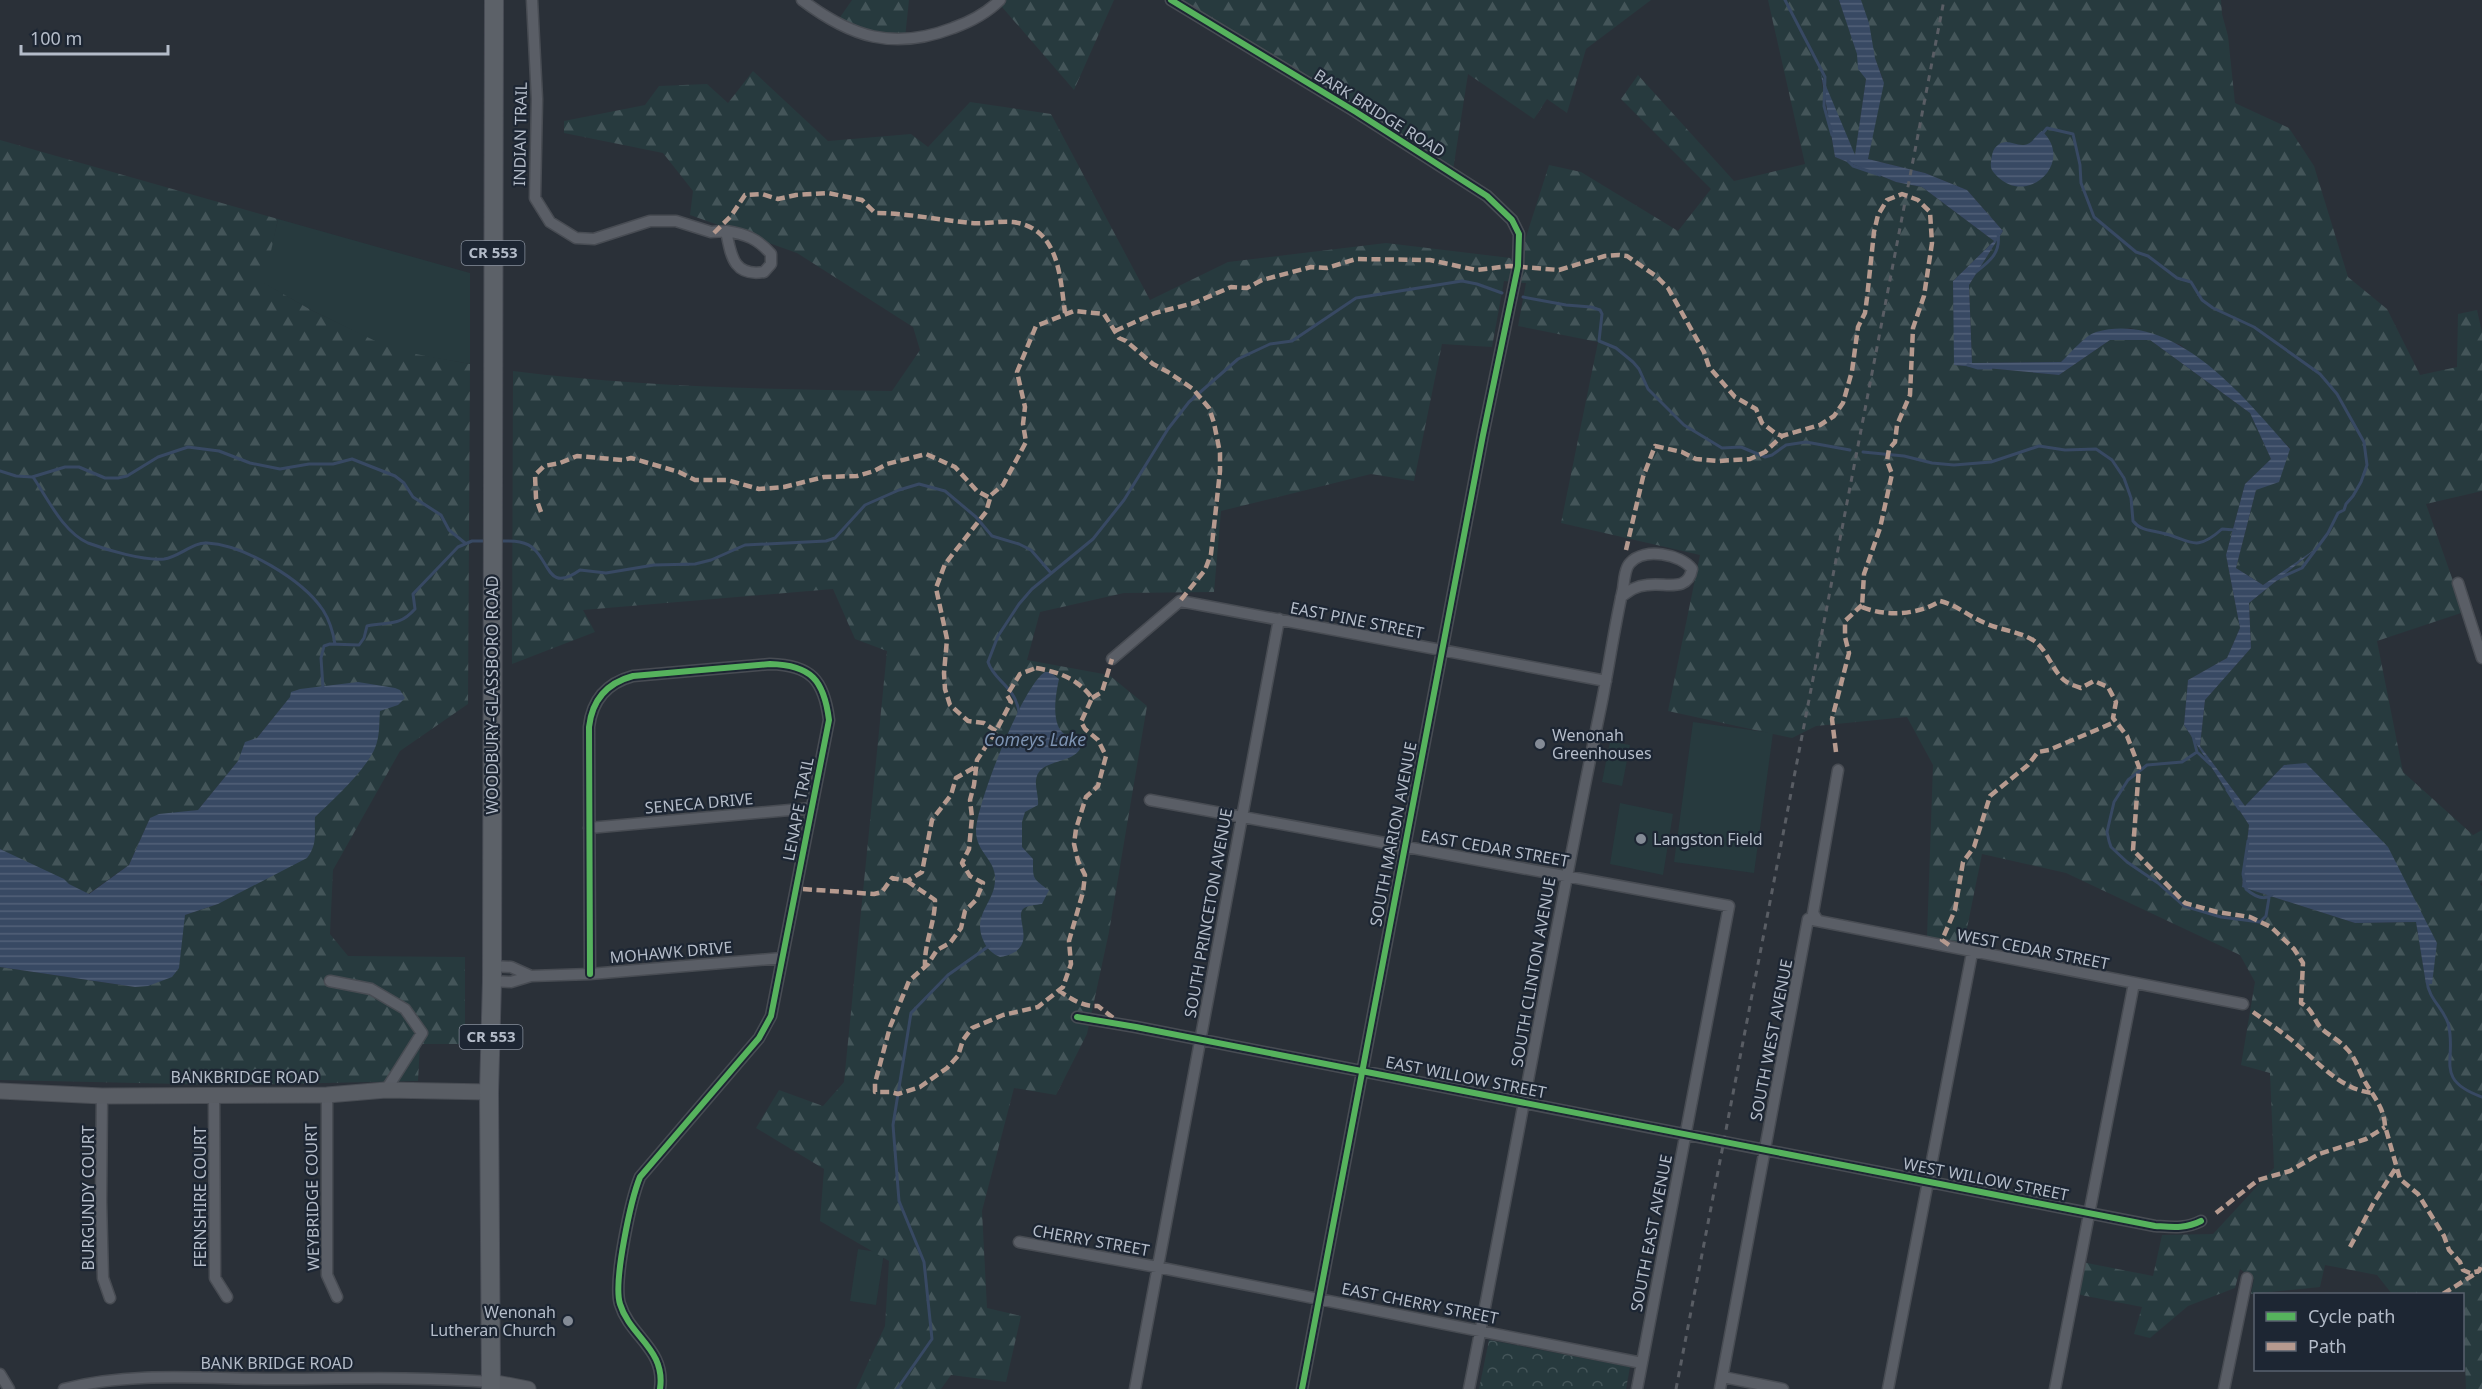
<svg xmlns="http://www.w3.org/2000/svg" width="2482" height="1389" viewBox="0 0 2482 1389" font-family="'Noto Sans',sans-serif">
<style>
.grass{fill:#273a3e}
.forest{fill:url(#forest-firs)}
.park{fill:url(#park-crowns)}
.water{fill:url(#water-rules)}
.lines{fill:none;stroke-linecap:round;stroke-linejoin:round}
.stream{stroke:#384963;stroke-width:3}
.street-casing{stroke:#484c53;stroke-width:13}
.secondary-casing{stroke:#484c53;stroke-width:17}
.primary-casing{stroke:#484c55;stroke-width:20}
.street{stroke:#5a5e66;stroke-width:10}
.secondary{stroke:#595d64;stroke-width:15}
.primary{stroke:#5c6168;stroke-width:18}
.rail{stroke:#595d64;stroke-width:3;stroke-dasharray:6 6;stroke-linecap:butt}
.quiet{stroke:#b69a8f;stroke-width:4.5;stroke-dasharray:9 4.5;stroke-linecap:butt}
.cycleway-casing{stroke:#1d2633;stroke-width:10}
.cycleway{stroke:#56b35d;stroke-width:6}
.poi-dot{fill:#848b96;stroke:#1d2633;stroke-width:2}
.labels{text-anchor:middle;stroke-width:4.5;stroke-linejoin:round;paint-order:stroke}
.shield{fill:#1d2633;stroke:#878f9c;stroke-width:1.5}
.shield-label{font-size:15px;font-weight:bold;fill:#b4bcc9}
.street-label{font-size:16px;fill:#b4bcc9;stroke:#1d2633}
.poi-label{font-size:16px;fill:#b4bcc9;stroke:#1d2633;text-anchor:start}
.water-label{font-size:18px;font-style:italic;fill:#7c92b1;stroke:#1d2633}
</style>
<defs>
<pattern id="forest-firs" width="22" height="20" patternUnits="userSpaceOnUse" patternTransform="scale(1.5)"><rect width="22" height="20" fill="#273a3e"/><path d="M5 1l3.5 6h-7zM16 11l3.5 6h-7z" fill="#445559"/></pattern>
<pattern id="park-crowns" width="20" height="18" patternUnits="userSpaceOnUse" patternTransform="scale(1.5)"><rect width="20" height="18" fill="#273a3e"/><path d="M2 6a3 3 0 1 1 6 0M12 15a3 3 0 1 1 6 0" fill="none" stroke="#445559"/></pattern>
<pattern id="water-rules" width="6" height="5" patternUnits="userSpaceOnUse" patternTransform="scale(1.5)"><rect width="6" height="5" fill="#384963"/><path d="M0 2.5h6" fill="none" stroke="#526178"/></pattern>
</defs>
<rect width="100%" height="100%" fill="#2a3038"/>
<path class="grass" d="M 278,219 L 470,273 L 470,364 L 394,351 L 311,310 L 263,283 Z
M 1693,722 L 1773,733 L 1754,873 L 1674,862 Z
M 1610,741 L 1630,745 L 1622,786 L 1602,782 Z
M 1620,803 L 1673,814 L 1663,875 L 1610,864 Z
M 858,1249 L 884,1253 L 876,1305 L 850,1301 Z"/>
<path class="forest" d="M 852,0 L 909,0 L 905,38 L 836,23 Z
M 996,0 L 1114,0 L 1074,90 Z
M 1172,0 L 1651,0 L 1586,49 L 1567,113 L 1547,99 L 1534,119 L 1468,74 L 1453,170 Z
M 1768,0 L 1839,0 L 1866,79 L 1855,156 L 1821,78 L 1835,157 L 1896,182 L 1922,187 L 1994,241 L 1953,281 L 1955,365 L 2059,375 L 2110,340 L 2150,340 L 2250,413 L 2271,459 L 2245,484 L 2226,555 L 2240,628 L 2227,658 L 2188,680 L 2184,725 L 2249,825 L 2242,887 L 2355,923 L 2416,922 L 2426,983 L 2437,943 L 2284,765 L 2245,806 L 2200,746 L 2205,700 L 2251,648 L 2249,603 L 2311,553 L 2263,585 L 2236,568 L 2256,490 L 2290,448 L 2181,345 L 2131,328 L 2094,333 L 2061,362 L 1972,363 L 1969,285 L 2003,231 L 1967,190 L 1925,173 L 1868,159 L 1883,79 L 1852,0 L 2221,0 L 2222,14 L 2228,36 L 2235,103 L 2289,128 L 2314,166 L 2348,277 L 2387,309 L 2420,375 L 2457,367 L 2458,314 L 2477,310 L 2482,332 L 2482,491 L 2426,504 L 2464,612 L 2377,641 L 2403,772 L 2473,835 L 2482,830 L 2482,882 L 2480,884 L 2482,886 L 2482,1389 L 2466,1389 L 2465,1363 L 2462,1362 L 2462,1294 L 2392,1294 L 2377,1275 L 2325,1265 L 2320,1287 L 2251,1294 L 2254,1279 L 2240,1269 L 2235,1288 L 2188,1306 L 2150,1338 L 2134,1334 L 2142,1307 L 2076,1294 L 2082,1262 L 2153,1276 L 2162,1235 L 2213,1234 L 2274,1168 L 2270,1073 L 2241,1065 L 2255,982 L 2240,955 L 2066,873 L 1982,854 L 1964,943 L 1927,937 L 1933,765 L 1907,717 L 1816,726 L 1792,738 L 1668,711 L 1700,555 L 1561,523 L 1598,342 L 1518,326 L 1526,283 L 1504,281 L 1492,347 L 1442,344 L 1414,481 L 1371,474 L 1221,511 L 1214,592 L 1124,593 L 1040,612 L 1027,660 L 1109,675 L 1147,706 L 1109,932 L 1087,1034 L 1056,1095 L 1014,1088 L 982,1211 L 987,1308 L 1021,1316 L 1006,1382 L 951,1375 L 941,1389 L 856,1389 L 885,1326 L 889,1261 L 820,1221 L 824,1169 L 756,1128 L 779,1090 L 823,1106 L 844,1082 L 887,651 L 855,639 L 833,589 L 583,610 L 595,632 L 512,664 L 513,371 C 639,387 765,389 892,391 L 920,350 L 913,327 L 797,253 L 690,215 L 693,191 L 663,153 L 564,133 L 564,121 L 645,105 L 659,86 L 707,84 L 728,103 L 753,71 L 828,141 L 911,134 L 928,147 L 970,102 L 1051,114 L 1150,300 L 1228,262 L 1386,243 L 1519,259 L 1549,165 L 1581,172 L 1678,231 L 1711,189 L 1621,99 L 1638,75 L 1734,181 L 1805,164 Z
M 0,140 L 278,219 L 264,283 L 311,310 L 394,350 L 470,364 L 468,704 L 400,751 L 333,870 L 330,934 L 348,956 L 465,957 L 465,1044 L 420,1044 L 418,1081 L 229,1085 L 0,1080 L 0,967 L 135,987 L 185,915 L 218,904 L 315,817 L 370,757 L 296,690 L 198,810 L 150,818 L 129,865 L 88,894 L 0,849 Z"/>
<path class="park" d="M 1489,1340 L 1630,1367 L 1626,1389 L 1479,1389 Z"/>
<path class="water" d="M 1839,0 L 1861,0 L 1869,23 L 1875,58 L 1884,83 L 1868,159 L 1925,173 L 1967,190 L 2003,231 L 1969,285 L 1972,363 L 2061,362 C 2071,353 2084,336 2096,332 C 2175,310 2245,398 2290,449 L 2279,482 L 2256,490 L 2236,568 L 2263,585 L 2321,545 L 2249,603 L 2251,648 L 2205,700 L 2200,746 L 2245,806 L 2284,765 L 2306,763 L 2388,847 L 2437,943 L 2432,984 L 2426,984 L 2416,922 L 2355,923 L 2242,887 L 2249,825 L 2184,725 L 2188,680 L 2227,658 L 2240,628 L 2226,555 L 2245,484 L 2271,459 L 2250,413 L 2150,340 L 2110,340 L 2059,375 L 1954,365 L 1953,281 L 1994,241 L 1922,187 L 1896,182 L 1835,157 L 1821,74 L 1855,155 L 1866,79 L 1858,69 L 1857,54 Z
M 2042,131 C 2075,162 2029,205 1999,178 C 1993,172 1990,170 1991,162 C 1992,156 1992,149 1998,145 C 2007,138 2015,146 2024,145 C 2033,144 2036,134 2042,131 Z
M 1045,672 L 1050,672 L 1059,679 C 1056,693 1051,720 1062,732 C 1066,736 1074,736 1080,739 C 1087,762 1049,758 1039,772 C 1032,782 1039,793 1038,805 L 1025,812 L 1022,822 L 1022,847 L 1033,859 C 1033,879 1032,878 1049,890 L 1042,904 C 1036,905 1027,905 1023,909 C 1014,919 1041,950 1000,957 C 993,954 987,949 984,942 C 971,915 994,904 995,881 C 997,860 976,853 976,831 C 976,805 1023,685 1045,672 Z
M 358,682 L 395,688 L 400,690 L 405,698 L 398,705 L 380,711 C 379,723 380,736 375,748 C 365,771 333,800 315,817 C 314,833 318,844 307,858 L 218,904 L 185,915 L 179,968 L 172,977 L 148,986 L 135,987 L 0,967 L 0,849 L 64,879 L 69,884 L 89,894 L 129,865 L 150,818 L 159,814 L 198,810 L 238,761 L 245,742 L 257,738 L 290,697 L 291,692 L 300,689 Z"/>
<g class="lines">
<path class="stream" d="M 1785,0 L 1825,77 L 1824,106 L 1832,135
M 2042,134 L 2047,128 L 2073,134 L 2080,165 L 2081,183 L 2094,217 L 2136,252 L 2148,256 L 2177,278 L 2191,282 L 2202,300 L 2213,308 L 2254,327 L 2320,374 L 2337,394 L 2364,442 L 2367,465 L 2361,482 L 2353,496 L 2346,504 L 2344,510 L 2338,513 L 2328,533 L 2302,568 L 2277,579
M 1848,161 L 1853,166 L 1880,175
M 1976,272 C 1989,262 2001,253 1998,234
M 1523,297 L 1566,305 L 1591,307 L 1600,310 L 1602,314 L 1599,341 L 1616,348 L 1633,362 L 1639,369 L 1648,389 L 1684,425 L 1722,448 L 1741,447 L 1765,457 L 1772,455 L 1786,445 L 1806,442 L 1850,450
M 1968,365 L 1978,368 L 1991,368
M 1863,452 L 1904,456 L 1932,463 L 1954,465 L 1991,462 L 2039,446 L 2065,450 L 2096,449 L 2112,460 L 2124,478 L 2131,498 L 2133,521 C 2141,531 2150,530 2162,533 C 2190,539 2194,554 2222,529 L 2235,530
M 0,471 L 16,476 L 32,477 L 65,467 L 79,467 L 105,478 L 118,478 L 127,476 L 158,457 L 188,447 L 219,451 L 250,463 L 280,469 L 309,464 L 333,464 L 352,459 L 395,476 L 404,483 L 413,497 L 441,515 L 449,530 L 465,543
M 33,477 C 48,499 63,532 88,543 C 107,550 144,561 164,559 C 179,557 193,542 207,543 C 244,545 302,579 323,610 C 330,621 333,632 335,644
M 499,541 C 511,541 526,540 535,550 C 550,565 549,592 580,570 L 606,573 L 654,565 L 695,564 L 711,560 L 745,545 L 826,541 L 835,538 L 865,505 L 899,490 L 919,484 L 945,491 L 976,517 L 992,536 L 1019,544 L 1031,550 L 1051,573
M 323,688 L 321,658 L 324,646 L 330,644 L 359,645 L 364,638 L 367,626 C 387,621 398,628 415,609 L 413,594 L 458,547 L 472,541 L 486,541
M 1019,712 C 1015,686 994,681 988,662 L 998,636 L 1019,604 L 1032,589 L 1093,539 L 1124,500 L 1168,429 L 1189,402 L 1238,359 L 1270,344 L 1292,341 L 1356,298 L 1462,281 L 1477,284 L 1502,293
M 2193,736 L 2197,752 L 2211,765
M 2197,752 L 2182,762 L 2147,765 L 2128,780 L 2114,802 L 2107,832 L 2109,841 L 2111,847 L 2127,862 L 2158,883 L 2184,906 L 2221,917 L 2260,922 L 2266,916 L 2269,898
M 2227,790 L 2239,809
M 2248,841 L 2243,874 L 2246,889 C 2254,896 2264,902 2273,894
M 2427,981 C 2428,998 2443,1008 2448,1023 C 2458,1059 2432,1079 2482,1097
M 897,1389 L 932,1339 L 924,1262 L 899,1201 L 893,1125 L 911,1013 L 948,975 L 989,946"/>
<g class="street-casing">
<path id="street" d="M 532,0 L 537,99 L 535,198 L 550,222 L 576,238 L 594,239 L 650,221 L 676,221 L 711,232 L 726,231
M 802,0 C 851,37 893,51 953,28 C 970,22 987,13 1000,0
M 1171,0 L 1356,112 L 1487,196 L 1512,220 L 1519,234 L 1518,266 L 1483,435 L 1302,1389
M 726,231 C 746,234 758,239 771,254 L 771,264 L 764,272 C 733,277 731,255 726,231 Z
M 2458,583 L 2482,658
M 1112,659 L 1180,601 L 1606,681
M 1150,800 L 1729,906 L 1637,1389
M 589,828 L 812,808
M 1818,921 L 1813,913 L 1838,770
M 491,966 L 511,967 L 531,976
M 590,974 L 589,727 C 592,700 607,683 633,676 L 770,664 C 811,665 824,680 829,720 L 771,1016 L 759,1038 L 640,1177 C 631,1199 613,1282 620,1304 C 630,1337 666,1349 660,1389
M 330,981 L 371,989 L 405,1009 L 422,1033 L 386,1090
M 492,981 L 511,982 L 531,976 L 590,974 L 782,958
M 1077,1017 L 1136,1027 L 2155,1226 C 2172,1227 2185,1229 2201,1221
M 214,1094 L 215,1278 L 227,1297
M 327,1095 L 327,1275 L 337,1297
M 102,1096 L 101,1202 L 103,1278 L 110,1298
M 1019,1242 L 1157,1267 L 1642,1363
M 0,1374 L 9,1389
M 1723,1377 L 1783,1389
M 64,1389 C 129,1372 198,1378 264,1379 C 339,1379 415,1376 491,1382
M 1135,1389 L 1279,619
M 1469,1389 C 1514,1161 1554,933 1601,706 C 1609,667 1614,628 1623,589 C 1624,581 1625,568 1630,563 C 1644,547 1681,554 1692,569 C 1688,593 1665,582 1647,585 C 1636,586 1630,590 1621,597
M 1720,1389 L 1808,919 L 2243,1004
M 1888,1389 L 1972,953
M 2055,1389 L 2134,983
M 2224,1389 L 2247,1278"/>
</g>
<g class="secondary-casing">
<path id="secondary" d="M 0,1091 L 102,1096 L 327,1095 L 386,1090 L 489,1092
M 491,1382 L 528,1389"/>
</g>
<g class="primary-casing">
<path id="primary" d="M 491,1389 L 489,1092 L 492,981 L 494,0"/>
</g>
<use href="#street" class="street"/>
<use href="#secondary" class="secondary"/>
<use href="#primary" class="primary"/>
<path class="rail" d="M 1676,1389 L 1944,0"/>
<path class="quiet" d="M 714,233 L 731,216 L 745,195 L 762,194 L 778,199 L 796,195 L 828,193 L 862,200 L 875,213 C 907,213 939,220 971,223 C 985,224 999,221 1013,222 C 1059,228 1060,276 1065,313
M 1115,331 L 1155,313 L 1194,303 L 1231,287 L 1247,288 L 1262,280 L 1311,267 L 1327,268 L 1356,259 L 1430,260 L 1476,270 L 1510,266 L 1559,270 L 1605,256 L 1619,255 L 1627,256 L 1656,276 L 1668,288 L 1704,352 L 1709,367 L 1735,397 L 1756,409 L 1762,423 L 1775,433 L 1782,436
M 541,512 L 536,498 L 535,475 L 544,466 L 560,463 L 577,456 L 623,460 L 631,458 L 679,472 L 695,480 L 727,480 L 759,489 L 784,487 L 824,477 L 857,476 L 874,471 L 887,464 L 926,454 L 955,467 L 977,491 L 990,498
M 1626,550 L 1643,477 L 1655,446 L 1682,452 L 1696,459 L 1719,461 L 1750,459 L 1765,452 L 1782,436 L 1820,425 L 1834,416 L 1843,403 L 1852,371 L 1858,327 L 1865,313 L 1867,298 L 1874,232 L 1878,215 L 1887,200 L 1902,194 L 1918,200 L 1930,212 L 1932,243 L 1924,296 L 1913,328 L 1910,395 L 1897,425 L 1895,442 L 1889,449 L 1887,461 L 1892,474 L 1880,528 L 1864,574 L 1862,607 C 1886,617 1918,615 1940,601 C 1959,606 1968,616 1985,623 C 2000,630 2018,631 2033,640 C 2048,650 2051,669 2064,680 C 2069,684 2075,686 2081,688 L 2094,681 L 2108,687 L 2116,702 L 2113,718 L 2127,736 L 2139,767 L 2133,850 L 2185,903 L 2217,912 L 2250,917 L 2271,927 L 2294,949 L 2303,963 L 2301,1003 C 2313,1009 2313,1019 2321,1028 C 2328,1035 2339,1040 2346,1048 C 2356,1058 2358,1069 2364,1080 C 2373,1096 2384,1107 2385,1126 L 2400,1179 L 2418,1194 L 2444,1236 L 2449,1250 L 2460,1262 L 2463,1270 L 2470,1273 L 2479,1271 L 2482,1264
M 1036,668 C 1059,672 1078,679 1092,698 L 1081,722 L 1085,729 L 1098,740 L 1106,756 L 1098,786 L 1086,797 L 1076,829 L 1074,844 L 1078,861 L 1085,875 L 1083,892 L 1069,941 L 1071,964 L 1063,987 L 1038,1007 L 1003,1015 L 972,1028 L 963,1040 L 958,1056 L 947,1068 L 920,1087 L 898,1094 L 891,1092 L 875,1092 L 875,1083 L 890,1027 L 909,981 L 928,964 L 937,950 L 950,943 L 961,928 L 965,911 L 976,900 L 983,883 L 970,876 L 962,863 L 969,849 L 972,817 L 970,800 L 974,785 L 977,760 L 996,731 L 1011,702 L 1007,695 L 1020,674 Z
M 1092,698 L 1102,692 L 1112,659
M 996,731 L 984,723 L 968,721 L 950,705 L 945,689 L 944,673 L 947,639 L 936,588 L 945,564 L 986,512 L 991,495 L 1003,485 L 1026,442 L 1023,424 L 1025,407 L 1017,372 L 1036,326 L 1074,311 L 1104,314 L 1119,338 L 1126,341 L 1153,364 L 1168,372 L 1193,389 L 1209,408 L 1214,423 L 1220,453 L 1220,471 L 1211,554 L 1205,570 L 1180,601
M 1836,752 L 1832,719 L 1849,653 L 1845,637 L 1845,621 L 1862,605
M 907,881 L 935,900 C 935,924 924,943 925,966
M 803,889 L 874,894 L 882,892 L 892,878 L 907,881 L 922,872 L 932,820 L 951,795 L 956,778 L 975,767
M 1949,945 L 1942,940 L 1955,910 L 1963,862 L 1974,847 L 1990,796 L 2028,765 L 2038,752 L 2049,750 L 2115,722
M 1058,990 C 1071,999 1083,1007 1098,1006 L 1116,1020
M 2253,1012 C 2267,1022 2282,1032 2295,1043 C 2318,1062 2342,1091 2374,1093
M 2216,1213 L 2258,1180 L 2290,1171 L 2319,1154 L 2366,1139 L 2385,1127
M 2350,1247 L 2373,1204 L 2397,1166
M 2443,1294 L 2478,1272"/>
<g class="cycleway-casing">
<path id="cycleway" d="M 1171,0 L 1356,112 L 1487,196 L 1512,220 L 1519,234 L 1518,266 L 1483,435 L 1302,1389
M 590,974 L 589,727 C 592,700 607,683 633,676 L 770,664 C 811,665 824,680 829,720 L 771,1016 L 759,1038 L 640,1177 C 631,1199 613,1282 620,1304 C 630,1337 666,1349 660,1389
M 1077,1017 L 1136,1027 L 2155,1226 C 2172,1227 2185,1229 2201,1221"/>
</g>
<use href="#cycleway" class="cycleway"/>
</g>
<g class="poi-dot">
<circle cx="1540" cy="744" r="6"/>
<circle cx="1641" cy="839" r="6"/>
<circle cx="568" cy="1321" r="6"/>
</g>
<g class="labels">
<g class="shield">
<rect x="461.5" y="241" width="63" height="24" rx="4.5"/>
<rect x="459.5" y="1025" width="63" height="24" rx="4.5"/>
</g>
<g class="shield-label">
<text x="493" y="258">CR 553</text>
<text x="491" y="1042">CR 553</text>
</g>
<g class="street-label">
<text transform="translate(1380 113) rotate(32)" y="6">BARK BRIDGE ROAD</text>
<text transform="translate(520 134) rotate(-89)" y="6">INDIAN TRAIL</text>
<text transform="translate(1357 620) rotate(11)" y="6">EAST PINE STREET</text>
<text transform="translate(492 695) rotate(-90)" y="6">WOODBURY-GLASSBORO ROAD</text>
<text transform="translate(699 803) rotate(-5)" y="6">SENECA DRIVE</text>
<text transform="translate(798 809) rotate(-79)" y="6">LENAPE TRAIL</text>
<text transform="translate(1393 834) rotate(-79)" y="6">SOUTH MARION AVENUE</text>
<text transform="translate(1495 848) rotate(10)" y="6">EAST CEDAR STREET</text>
<text transform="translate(1208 913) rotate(-80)" y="6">SOUTH PRINCETON AVENUE</text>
<text transform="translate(2033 949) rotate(11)" y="6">WEST CEDAR STREET</text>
<text transform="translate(671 952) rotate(-5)" y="6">MOHAWK DRIVE</text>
<text transform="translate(1533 972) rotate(-80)" y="6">SOUTH CLINTON AVENUE</text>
<text transform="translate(1771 1040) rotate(-79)" y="6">SOUTH WEST AVENUE</text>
<text x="245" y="1083">BANKBRIDGE ROAD</text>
<text transform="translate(1466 1077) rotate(11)" y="6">EAST WILLOW STREET</text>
<text transform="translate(1986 1179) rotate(11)" y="6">WEST WILLOW STREET</text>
<text transform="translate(200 1197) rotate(-90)" y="6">FERNSHIRE COURT</text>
<text transform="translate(312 1197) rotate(-91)" y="6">WEYBRIDGE COURT</text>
<text transform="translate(88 1198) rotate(-90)" y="6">BURGUNDY COURT</text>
<text transform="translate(1651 1233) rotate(-79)" y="6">SOUTH EAST AVENUE</text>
<text transform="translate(1091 1240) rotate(10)" y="6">CHERRY STREET</text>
<text transform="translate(1420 1303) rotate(11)" y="6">EAST CHERRY STREET</text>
<text x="277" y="1369">BANK BRIDGE ROAD</text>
</g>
<g class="poi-label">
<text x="1552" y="741">Wenonah<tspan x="1552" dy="18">Greenhouses</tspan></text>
<text x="1653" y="845">Langston Field</text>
<text x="556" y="1318" text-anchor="end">Wenonah<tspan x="556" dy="18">Lutheran Church</tspan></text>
</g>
<g class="water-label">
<text x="1035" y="746">Comeys Lake</text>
</g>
</g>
<rect x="2254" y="1293" width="210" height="78" fill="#1d2633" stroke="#59626f" stroke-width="1.5"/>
<rect x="2266" y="1312" width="30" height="9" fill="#56b35d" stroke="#59626f" stroke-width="1.5"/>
<text x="2308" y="1323" font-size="18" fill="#b4bcc9">Cycle path</text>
<rect x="2266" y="1342" width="30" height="9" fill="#b69a8f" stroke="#59626f" stroke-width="1.5"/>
<text x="2308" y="1353" font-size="18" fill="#b4bcc9">Path</text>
<path d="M21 45v9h147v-9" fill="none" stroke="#b4bcc9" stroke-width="3"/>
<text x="30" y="45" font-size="18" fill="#b4bcc9" stroke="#1d2633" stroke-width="4.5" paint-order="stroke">100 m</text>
</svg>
